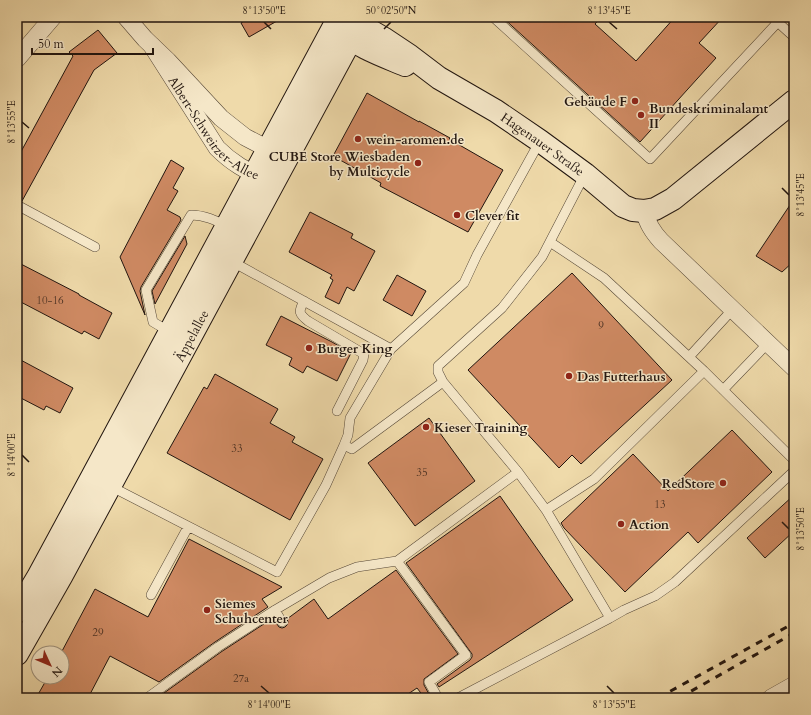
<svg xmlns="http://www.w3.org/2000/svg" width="811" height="715" viewBox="0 0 811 715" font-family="Cardo,serif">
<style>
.building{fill:#cf8a63;stroke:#21150f}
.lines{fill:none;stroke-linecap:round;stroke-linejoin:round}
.lane-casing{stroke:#544636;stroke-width:10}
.street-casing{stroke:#544636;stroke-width:18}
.secondary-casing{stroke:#21150f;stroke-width:24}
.lane{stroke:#f5e7c8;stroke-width:9}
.street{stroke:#f5e7c8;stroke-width:17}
.secondary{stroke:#f5e7c8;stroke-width:22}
.rail{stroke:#21150f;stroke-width:3;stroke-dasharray:7 7;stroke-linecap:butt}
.ticks{fill:none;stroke:#21150f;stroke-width:1.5}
.poi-dot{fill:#8f2418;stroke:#f5e7c8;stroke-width:1.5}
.labels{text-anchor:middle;stroke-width:3;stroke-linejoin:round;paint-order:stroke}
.number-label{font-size:11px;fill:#4c3224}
.poi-label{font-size:13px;font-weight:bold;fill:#21150f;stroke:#f5e7c8;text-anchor:start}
.street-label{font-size:13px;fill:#21150f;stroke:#f5e7c8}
.neatline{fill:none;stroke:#21150f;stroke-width:1.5}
.ticks-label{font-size:10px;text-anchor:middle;fill:#21150f}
</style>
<rect width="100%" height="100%" fill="#efdaaa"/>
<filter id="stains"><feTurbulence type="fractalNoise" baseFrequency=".005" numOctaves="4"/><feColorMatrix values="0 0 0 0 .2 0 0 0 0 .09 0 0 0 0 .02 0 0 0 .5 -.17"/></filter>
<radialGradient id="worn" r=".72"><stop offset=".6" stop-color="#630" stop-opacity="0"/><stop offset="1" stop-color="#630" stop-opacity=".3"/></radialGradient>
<path class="building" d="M 250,17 L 284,17 L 249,37 L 241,23 Z
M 502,17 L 601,17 L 595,24 L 636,61 L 675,17 L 723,17 L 699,43 L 716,58 L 640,142 Z
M 98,30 L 117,53 L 94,70 L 22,201 L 17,199 L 17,159 L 73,56 L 69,52 Z
M 367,93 L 419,122 L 419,121 L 450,138 L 449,139 L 503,170 L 468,232 L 380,186 L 381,183 L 333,156 Z
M 171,160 L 184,168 L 173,188 L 178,191 L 167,210 L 180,217 L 181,220 L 141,287 L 140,291 L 145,315 L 120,257 Z
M 794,199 L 794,261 L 782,272 L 756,256 Z
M 310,212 L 353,234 L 351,238 L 375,251 L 354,291 L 347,287 L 339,304 L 325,297 L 333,280 L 330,278 L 332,275 L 289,252 Z
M 185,236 L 187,244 L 155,304 L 152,291 Z
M 17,262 L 79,294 L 79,295 L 112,313 L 99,339 L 84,331 L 82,334 L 17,300 Z
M 572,273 L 672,380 L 581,464 L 572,455 L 559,468 L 468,370 Z
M 397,275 L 426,291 L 412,316 L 383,300 Z
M 281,316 L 332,342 L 351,353 L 337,381 L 307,366 L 303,373 L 289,365 L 292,358 L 266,345 Z
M 17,358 L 73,388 L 60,413 L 46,406 L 44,410 L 17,396 Z
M 215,374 L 278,409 L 270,423 L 295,437 L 292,442 L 323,459 L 290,520 L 167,453 L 204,387 L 207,389 Z
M 429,418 L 475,481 L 415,526 L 368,463 Z
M 732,430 L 772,472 L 698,543 L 688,532 L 625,592 L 564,528 L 561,523 L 633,454 L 668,491 Z
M 794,495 L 794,531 L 765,558 L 747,538 Z
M 500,496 L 573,600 L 439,687 L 437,684 L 470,660 L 472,657 L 472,654 L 406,563 Z
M 189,539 L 282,587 L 262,599 L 268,607 L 215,642 L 159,682 L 110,656 L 88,698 L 36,698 L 48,677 L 62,677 L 62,653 L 61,653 L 95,589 L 148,617 Z
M 396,570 L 458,654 L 424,679 L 424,685 L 429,694 L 424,697 L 417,688 L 402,698 L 157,698 L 221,652 L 273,618 L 279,627 L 282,628 L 285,627 L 287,625 L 288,622 L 287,619 L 314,599 L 328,619 Z"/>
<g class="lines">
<g class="lane-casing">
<path id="lane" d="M 493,17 L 650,159 L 778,22
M 772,17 L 794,37
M 585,174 L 542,257 L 502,308 L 438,366 L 438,372 L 443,382 L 518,472 L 546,510 L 594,479 L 704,371
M 17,205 L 95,247
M 550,242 L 604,278 L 704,371 L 794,460
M 231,261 L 391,349
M 304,301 C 298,312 299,314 308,321 L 364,354 L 363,360 L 337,411
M 170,332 L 153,322 L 146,290 L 191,215 C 204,215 215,220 227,226
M 689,357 L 733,309
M 723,390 L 768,343
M 344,445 L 348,435 L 350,418 L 391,349 L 464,283 L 477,255 L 540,141
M 110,486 L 277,572 L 326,485 L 344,445 L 352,449 L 443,382
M 546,510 L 610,618
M 151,595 L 188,527
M 275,610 L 282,622
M 147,698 L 218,647 L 275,610 L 329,578 L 357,567 L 397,561
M 438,698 L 429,682 L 466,655 L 397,561 L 518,472
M 458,698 L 610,618 L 624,610 L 655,596 L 675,582 L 794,471"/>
</g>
<g class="street-casing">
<g id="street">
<path d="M 126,17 L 145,39 L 168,61 L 221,118 L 245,137 L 268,149 L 272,153 L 276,159"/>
<path id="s1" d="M 152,46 L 217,148 C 229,160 249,175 266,176"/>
<path d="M 17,59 L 53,17"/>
<path d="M 644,211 C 648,224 652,231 661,241 L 794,368"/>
<path d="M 771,698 L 794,685"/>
</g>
</g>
<g class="secondary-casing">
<g id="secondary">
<path id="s2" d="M 346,21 L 359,24 L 383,38 L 410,56 L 439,78 L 496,111 L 540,141 L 585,174 L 623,206 L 633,210 L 644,211 L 655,209 L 673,199 L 794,101"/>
<path d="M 341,30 C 354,46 386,57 405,65"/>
<path d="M 17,612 L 38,577 L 92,477 L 339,17"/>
<path id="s3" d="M 17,654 L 62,575 L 363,17"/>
</g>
</g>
<use href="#lane" class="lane"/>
<use href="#street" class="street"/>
<use href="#secondary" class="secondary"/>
<path class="rail" d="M 658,698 L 794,623
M 679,698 L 794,633"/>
</g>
<path class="ticks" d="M 264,22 L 271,29M 609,22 L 617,29M 384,29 L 391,22M 22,122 L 29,128M 782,188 L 789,195M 22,455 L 29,462M 782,522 L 789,529M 261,686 L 269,693M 607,686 L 614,693"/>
<g class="poi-dot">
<circle cx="635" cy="101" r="4"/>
<circle cx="641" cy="115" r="4"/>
<circle cx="358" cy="139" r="4"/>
<circle cx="418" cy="163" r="4"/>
<circle cx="457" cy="215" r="4"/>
<circle cx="309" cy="348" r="4"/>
<circle cx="569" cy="376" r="4"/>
<circle cx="426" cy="427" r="4"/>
<circle cx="723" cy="483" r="4"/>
<circle cx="621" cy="524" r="4"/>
<circle cx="207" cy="610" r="4"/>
</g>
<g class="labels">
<g class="number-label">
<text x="50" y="304">10-16</text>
<text x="601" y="329">9</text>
<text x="237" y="452">33</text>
<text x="422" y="476">35</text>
<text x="660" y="508">13</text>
<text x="98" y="636">29</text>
<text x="241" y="682">27a</text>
</g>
<g class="poi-label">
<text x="627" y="106" text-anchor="end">Gebäude F</text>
<text x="649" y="113">Bundeskriminalamt<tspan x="649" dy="15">II</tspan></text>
<text x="366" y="144">wein-aromen.de</text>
<text x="410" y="161" text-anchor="end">CUBE Store Wiesbaden<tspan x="410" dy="15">by Multicycle</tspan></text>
<text x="465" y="220">Clever fit</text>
<text x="317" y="353">Burger King</text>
<text x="577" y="381">Das Futterhaus</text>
<text x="434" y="432">Kieser Training</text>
<text x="715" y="488" text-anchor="end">RedStore</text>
<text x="629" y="529">Action</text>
<text x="215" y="608">Siemes<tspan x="215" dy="15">Schuhcenter</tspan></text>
</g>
<g class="street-label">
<text dy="5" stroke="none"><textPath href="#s1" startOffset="104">Albert-Schweitzer-Allee</textPath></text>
<text dy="5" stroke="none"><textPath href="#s2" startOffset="233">Hagenauer Straße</textPath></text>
<text dy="5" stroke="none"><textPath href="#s3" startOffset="363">Äppelallee</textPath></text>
</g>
</g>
<rect width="811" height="715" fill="none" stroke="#efdaaa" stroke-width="44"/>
<g transform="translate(50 665) rotate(134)"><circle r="19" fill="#f5e7c8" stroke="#a0937e"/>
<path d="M0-3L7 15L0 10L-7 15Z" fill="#8f2418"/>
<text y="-6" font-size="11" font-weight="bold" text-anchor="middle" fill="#21150f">N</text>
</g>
<path d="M32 48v6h121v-6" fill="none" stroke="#21150f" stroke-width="2"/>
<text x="38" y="48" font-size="12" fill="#21150f" stroke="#f5e7c8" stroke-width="3" paint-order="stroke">50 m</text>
<rect x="22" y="22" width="767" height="671" class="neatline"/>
<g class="ticks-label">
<text x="264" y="14">8°13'50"E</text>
<text x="391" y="14">50°02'50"N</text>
<text x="609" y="14">8°13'45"E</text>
<text transform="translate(11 122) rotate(-90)" y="4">8°13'55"E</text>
<text transform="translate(800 195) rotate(-90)" y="4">8°13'45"E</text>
<text transform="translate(11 455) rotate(-90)" y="4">8°14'00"E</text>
<text transform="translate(800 529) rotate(-90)" y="4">8°13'50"E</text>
<text x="269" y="708">8°14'00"E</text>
<text x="614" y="708">8°13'55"E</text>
</g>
<rect width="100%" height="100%" filter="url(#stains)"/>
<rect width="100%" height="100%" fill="url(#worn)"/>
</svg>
